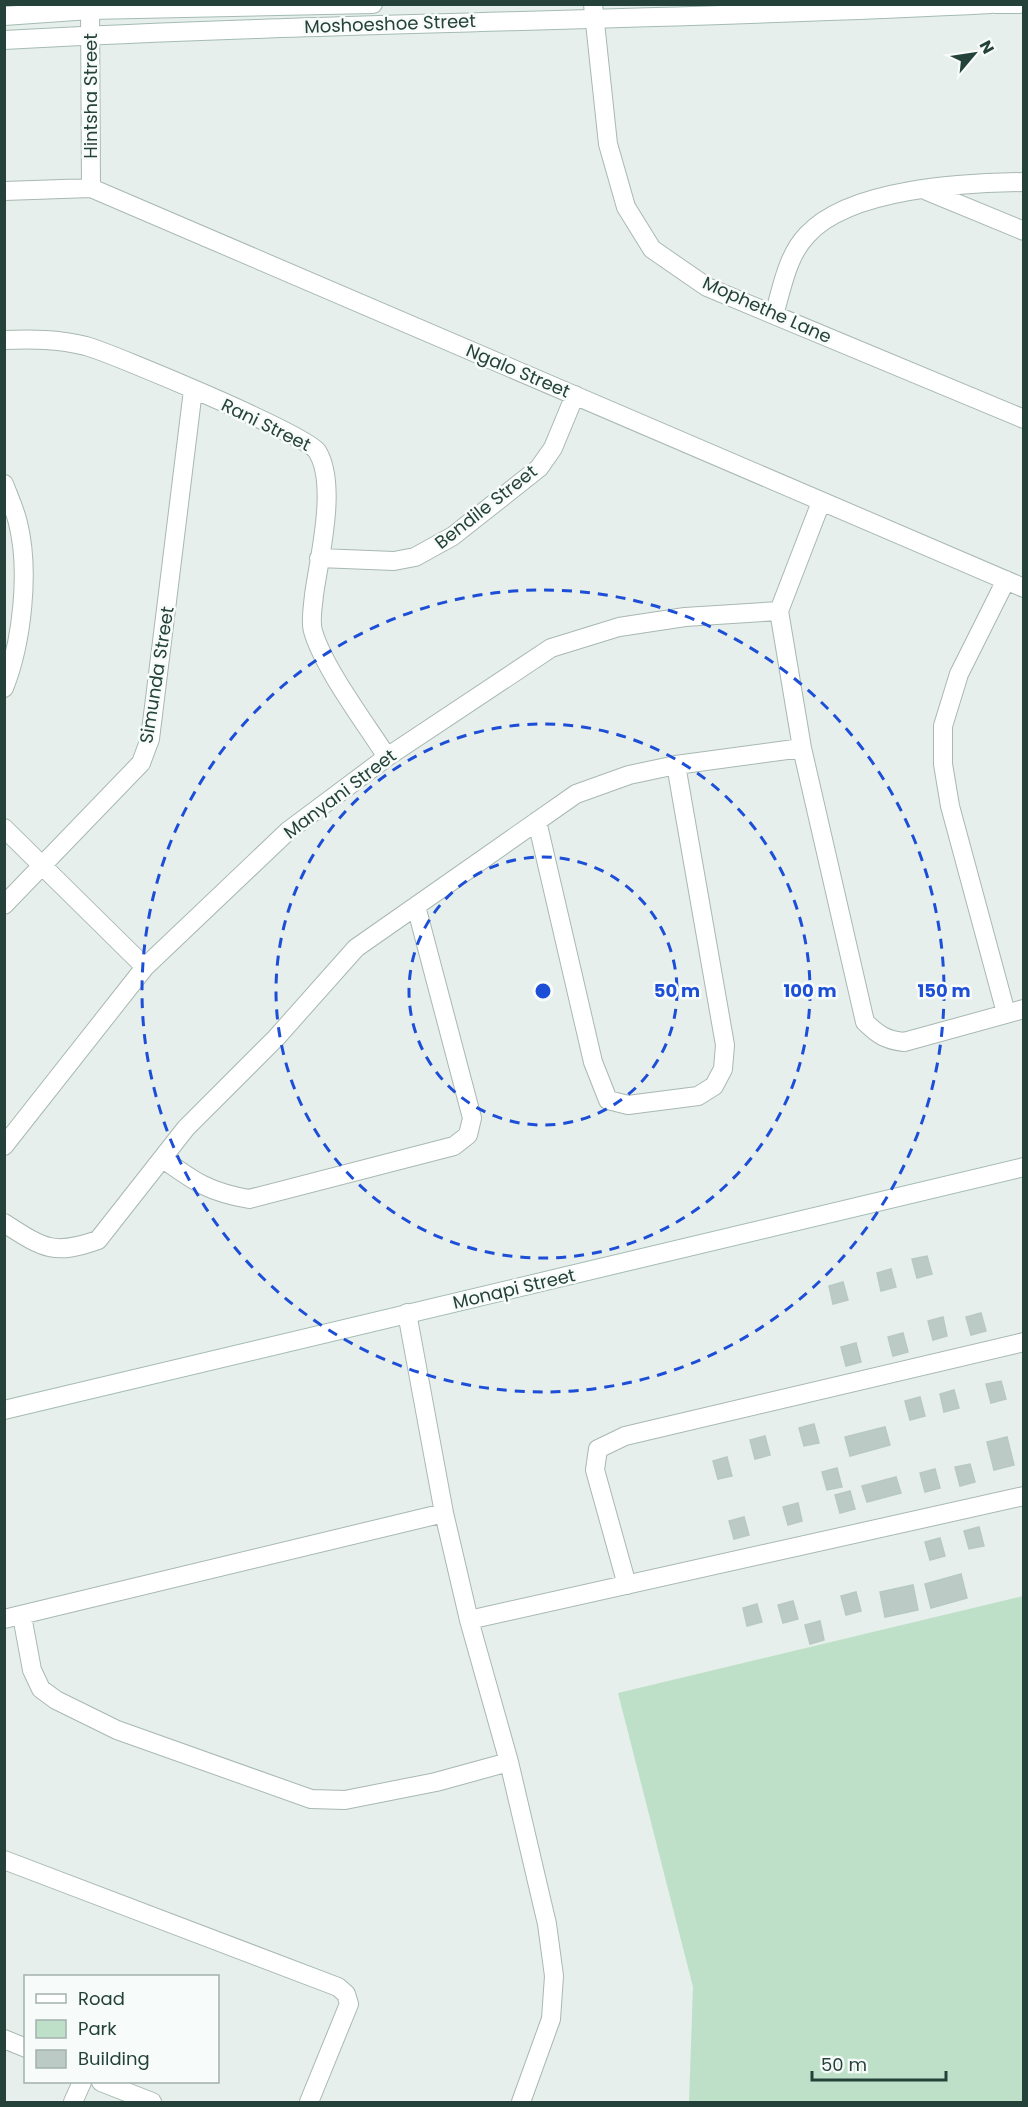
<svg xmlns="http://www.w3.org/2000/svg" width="1028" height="2107" viewBox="0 0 1028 2107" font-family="Poppins,sans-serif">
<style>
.green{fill:#bfe0c8}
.building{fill:#bbcac4;stroke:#b8c9c2;stroke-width:1.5}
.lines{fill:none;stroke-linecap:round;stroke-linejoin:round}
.street-casing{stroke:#a8b8b2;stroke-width:20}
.secondary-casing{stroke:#a4bbb3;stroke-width:20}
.street{stroke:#fff;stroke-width:18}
.secondary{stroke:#fff;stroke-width:18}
.ring{fill:none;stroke:#1d4ed8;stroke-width:3;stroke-dasharray:10 8}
.labels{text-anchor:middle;stroke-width:5;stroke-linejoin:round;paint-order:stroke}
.street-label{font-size:18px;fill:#24423a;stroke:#f7fbf9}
.centre{fill:#1d4ed8;stroke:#f7fbf9;stroke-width:3}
.ring-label{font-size:18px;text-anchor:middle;font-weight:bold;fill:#1d4ed8;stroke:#f7fbf9;stroke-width:5;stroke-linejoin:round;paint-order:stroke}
</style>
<rect width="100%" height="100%" fill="#e6efeb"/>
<path class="green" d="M 1023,1596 L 1023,2102 L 689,2102 L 693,1987 L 618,1693 Z"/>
<path class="building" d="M 927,1256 L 932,1274 L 917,1278 L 912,1259 Z
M 891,1269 L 896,1287 L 881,1291 L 877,1273 Z
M 843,1282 L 848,1300 L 833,1304 L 829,1286 Z
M 981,1313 L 986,1331 L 971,1335 L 966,1317 Z
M 943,1317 L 947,1336 L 933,1340 L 928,1321 Z
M 903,1333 L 908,1352 L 893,1356 L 888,1337 Z
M 856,1343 L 861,1362 L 846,1366 L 841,1347 Z
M 1001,1381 L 1006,1399 L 991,1403 L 986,1384 Z
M 954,1390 L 959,1408 L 944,1412 L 940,1394 Z
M 920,1397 L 925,1416 L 910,1420 L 905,1401 Z
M 814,1424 L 819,1443 L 804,1446 L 799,1428 Z
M 885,1427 L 890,1445 L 850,1456 L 845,1437 Z
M 765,1436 L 770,1455 L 755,1459 L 750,1440 Z
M 1007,1437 L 1014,1465 L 994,1470 L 987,1442 Z
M 727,1457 L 732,1476 L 718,1479 L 713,1461 Z
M 970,1464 L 975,1482 L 960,1486 L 955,1467 Z
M 837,1468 L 842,1487 L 827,1490 L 822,1472 Z
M 935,1469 L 940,1488 L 925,1492 L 920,1473 Z
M 896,1477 L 901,1493 L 867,1502 L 862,1486 Z
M 850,1491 L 855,1509 L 840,1513 L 835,1495 Z
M 798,1503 L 802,1521 L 788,1525 L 783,1507 Z
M 744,1517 L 749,1535 L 734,1539 L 729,1521 Z
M 979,1527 L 984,1546 L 969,1549 L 964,1531 Z
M 940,1538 L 945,1556 L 930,1560 L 925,1542 Z
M 961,1574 L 967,1598 L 931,1608 L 925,1584 Z
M 913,1585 L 918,1610 L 885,1617 L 880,1592 Z
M 856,1592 L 861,1611 L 846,1615 L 841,1596 Z
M 793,1601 L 798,1619 L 783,1623 L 778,1605 Z
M 757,1604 L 762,1622 L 747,1626 L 743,1608 Z
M 820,1621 L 824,1640 L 810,1644 L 805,1625 Z"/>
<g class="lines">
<g class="street-casing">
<path id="street" d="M 90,4 L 91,188
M 593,4 L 608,144 L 626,207 L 652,249 L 707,287 L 1024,419
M 4,191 L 91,188 L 1024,588
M 927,191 L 1024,231
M 774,315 C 782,288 787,256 807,235 C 850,188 962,183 1024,182
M 4,340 C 33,339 58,339 86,346 C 114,354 307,435 317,451 C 338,484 319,558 314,595 C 313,606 310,621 313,631 C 323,667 366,724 387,757
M 4,484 C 9,497 15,510 18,523 C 30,571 22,643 4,688
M 821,502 L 779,611 L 802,748 L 865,1022 C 878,1035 886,1040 904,1042 L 1024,1009
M 319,558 L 394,561 L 415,557 L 453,536 L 539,468 L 553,448 L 575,395
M 537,821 L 593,1062 L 608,1100 L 628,1105 L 698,1096 L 714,1086 L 723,1069 L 725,1045 L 676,765
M 4,828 L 145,967
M 4,905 L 141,763 L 150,739 L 193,390
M 1006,1013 L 950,806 L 943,764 L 943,726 L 959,674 L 1006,580
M 4,1146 L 145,967 L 288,831 L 387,757 L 551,648 L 619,627 L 685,617 L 779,611
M 163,1159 C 195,1182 209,1192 249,1199 L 454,1146 L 468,1135 L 472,1118 L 416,906
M 4,1223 C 43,1248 53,1256 98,1240 L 186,1128 L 276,1038 L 356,948 L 576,794 L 629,775 L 676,765 L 802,748
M 407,1313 L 444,1513 L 469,1620 L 509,1762 L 547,1924 L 554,1976 L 551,2019 L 521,2102
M 627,1585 L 595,1470 L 598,1449 L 625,1436 L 1024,1342
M 22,1616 L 32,1670 L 41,1689 L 56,1700 L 117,1730 L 311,1799 L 345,1800 L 436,1782 L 509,1762
M 4,1619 L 444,1513
M 469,1620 L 1024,1496
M 4,1860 L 338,1987 L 346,1994 L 349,2004 L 309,2102
M 4,2039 L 26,2048
M 101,2082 L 152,2102
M 73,2102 L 82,2082"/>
</g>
<g class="secondary-casing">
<path id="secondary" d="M 995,4 L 1020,4
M 4,16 L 90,10 L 373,4
M 4,40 C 333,22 662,21 991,4
M 4,1410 L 1024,1167"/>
</g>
<use href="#street" class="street"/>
<use href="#secondary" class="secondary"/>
</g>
<g class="ring">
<circle cx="543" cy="991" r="134"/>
<circle cx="543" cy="991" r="267"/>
<circle cx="543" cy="991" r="401"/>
</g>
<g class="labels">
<g class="street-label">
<text transform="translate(390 24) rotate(-2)" y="6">Moshoeshoe Street</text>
<text transform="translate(91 96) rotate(-90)" y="6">Hintsha Street</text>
<text transform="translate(767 310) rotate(24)" y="6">Mophethe Lane</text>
<text transform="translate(518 371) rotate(23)" y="6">Ngalo Street</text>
<text transform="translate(266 425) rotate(26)" y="6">Rani Street</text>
<text transform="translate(486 507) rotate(-38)" y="6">Bendile Street</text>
<text transform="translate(157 675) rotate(-81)" y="6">Simunda Street</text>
<text transform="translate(340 794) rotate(-37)" y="6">Manyani Street</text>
<text transform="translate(514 1289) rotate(-13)" y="6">Monapi Street</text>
</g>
</g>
<circle cx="543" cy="991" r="9" class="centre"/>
<g class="ring-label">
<text x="677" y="997">50 m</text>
<text x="810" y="997">100 m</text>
<text x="944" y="997">150 m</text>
</g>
<rect width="1028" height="2107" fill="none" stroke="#24423a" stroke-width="12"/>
<rect x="24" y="1975" width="195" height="108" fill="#f7fbf9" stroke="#a3b1ad" stroke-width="1.5"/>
<rect x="36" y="1994" width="30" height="9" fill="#ffffff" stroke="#a3b1ad" stroke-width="1.5"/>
<text x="78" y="2005" font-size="18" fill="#24423a">Road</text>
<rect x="36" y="2020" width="30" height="18" fill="#bfe0c8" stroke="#a3b1ad" stroke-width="1.5"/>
<text x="78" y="2035" font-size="18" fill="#24423a">Park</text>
<rect x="36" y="2050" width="30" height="18" fill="#bbcac4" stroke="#a3b1ad" stroke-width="1.5"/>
<text x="78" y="2065" font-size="18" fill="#24423a">Building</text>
<g transform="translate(974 54) rotate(61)" stroke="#f7fbf9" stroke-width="4.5" paint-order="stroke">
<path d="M0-4.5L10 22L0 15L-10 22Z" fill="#24423a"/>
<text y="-9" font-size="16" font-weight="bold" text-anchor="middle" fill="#24423a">N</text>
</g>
<path d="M812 2071v9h134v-9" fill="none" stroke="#24423a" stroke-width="3"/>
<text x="821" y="2071" font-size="18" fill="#24423a" stroke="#f7fbf9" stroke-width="4.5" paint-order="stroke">50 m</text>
</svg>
